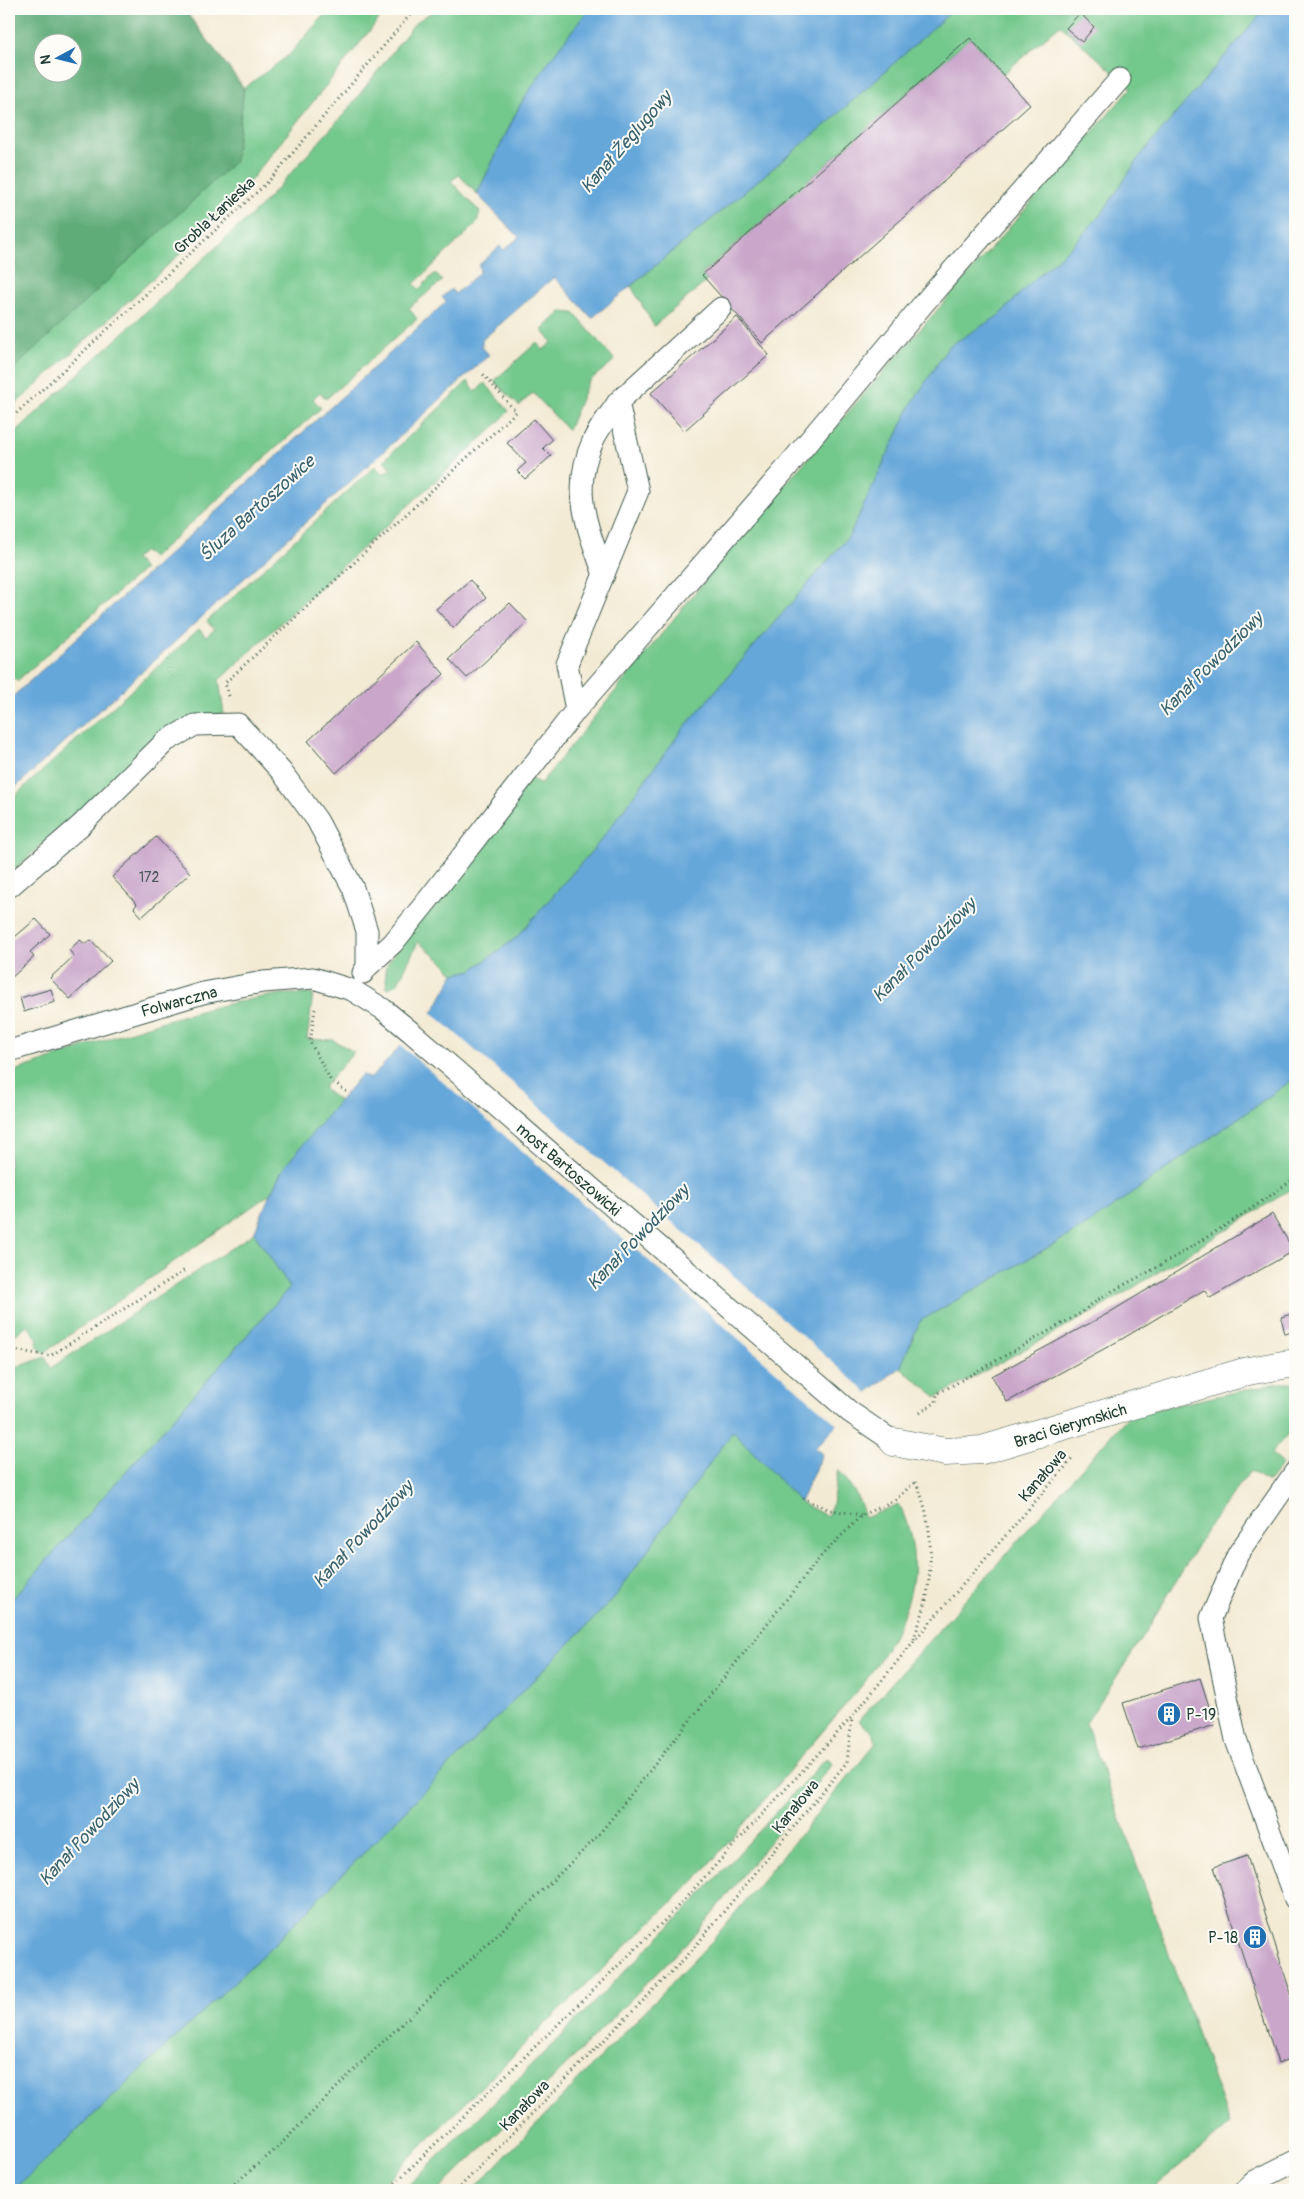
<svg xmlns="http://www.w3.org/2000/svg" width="1304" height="2199" viewBox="0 0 1304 2199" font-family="Pangolin,sans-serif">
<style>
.green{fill:#73c88c;stroke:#498260}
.forest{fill:#5eac78;stroke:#3e7456;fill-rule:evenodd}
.water{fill:#66a7da;stroke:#427287}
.pier{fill:#f3ead3}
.building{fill:#c9a6ca}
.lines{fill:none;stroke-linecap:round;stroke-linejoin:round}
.service-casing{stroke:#3f574c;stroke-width:23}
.minor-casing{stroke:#3f574c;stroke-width:29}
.path{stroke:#3f574c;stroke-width:3;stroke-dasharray:1 4;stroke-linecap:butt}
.service{stroke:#fff;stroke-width:21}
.minor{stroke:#fff;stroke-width:28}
.labels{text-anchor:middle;stroke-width:4;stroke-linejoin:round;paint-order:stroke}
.number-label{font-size:14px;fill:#4a575a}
.street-label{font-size:16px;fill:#1f3d34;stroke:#fdfcf7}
.poi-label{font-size:16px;fill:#1f3d34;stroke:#fdfcf7;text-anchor:start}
.water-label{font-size:18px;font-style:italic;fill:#38626e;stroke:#fdfcf7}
</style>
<rect width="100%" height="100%" fill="#fdfcf7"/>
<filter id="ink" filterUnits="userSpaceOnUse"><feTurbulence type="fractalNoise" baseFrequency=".02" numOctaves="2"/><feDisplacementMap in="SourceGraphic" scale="10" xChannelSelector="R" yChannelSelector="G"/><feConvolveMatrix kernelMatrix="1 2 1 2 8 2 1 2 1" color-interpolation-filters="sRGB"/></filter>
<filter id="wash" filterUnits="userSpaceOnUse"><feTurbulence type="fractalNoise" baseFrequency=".0096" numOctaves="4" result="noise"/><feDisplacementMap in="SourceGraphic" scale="20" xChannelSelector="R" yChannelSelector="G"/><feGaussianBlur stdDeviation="1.12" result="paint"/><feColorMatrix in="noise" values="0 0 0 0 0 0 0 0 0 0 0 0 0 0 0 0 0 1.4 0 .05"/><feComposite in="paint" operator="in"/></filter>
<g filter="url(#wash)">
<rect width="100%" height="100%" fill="#f3ead3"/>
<path class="green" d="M 329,9 L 387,9 L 242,191 L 179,255 L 9,410 L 9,373 L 235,161 L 244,88 L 289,55 Z
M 436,9 L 589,9 L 551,58 L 520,105 L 477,194 L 459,175 L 451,181 L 480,212 L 477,223 L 414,284 L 419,289 L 435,273 L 442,281 L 409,308 L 417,319 L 326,399 L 320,392 L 313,399 L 321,408 L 152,558 L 144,551 L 135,559 L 144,569 L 17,681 L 9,673 L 9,438 L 262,205 L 345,113 L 415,23 Z
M 954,9 L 1265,9 L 1140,156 L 1103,212 L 1074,244 L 1028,285 L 1000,315 L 949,346 L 911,405 L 849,536 L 682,730 L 598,844 L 516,938 L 472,970 L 454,974 L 443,962 L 418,942 L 398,983 L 387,989 L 385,968 L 395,952 L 530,778 L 540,784 L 748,527 L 1131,88 L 1060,25 L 1003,74 L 970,38 L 702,274 L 707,281 L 654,326 L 631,286 L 830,121 Z
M 561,312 L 574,313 L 615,360 L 588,382 L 568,430 L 533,393 L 519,406 L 494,381 L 537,342 L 543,350 L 552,342 L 542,330 Z
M 468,381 L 475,392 L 485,383 L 509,411 L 494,427 L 219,680 L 224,714 L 201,715 L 157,741 L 9,874 L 9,801 L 199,629 L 206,637 L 214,630 L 207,621 L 375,466 L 383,474 L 391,469 L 384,460 Z
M 282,994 L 313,994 L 307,1039 L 333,1040 L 354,1052 L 323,1088 L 340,1101 L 285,1166 L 270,1194 L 44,1353 L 35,1343 L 38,1339 L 27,1325 L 9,1340 L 9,1073 C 98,1043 189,1007 282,994 Z
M 1295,1078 L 1295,1187 L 1102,1307 L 937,1397 L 900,1368 L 920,1321 L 1087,1225 Z
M 254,1233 L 290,1287 L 9,1603 L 9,1366 L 12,1369 L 45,1357 L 51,1368 Z
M 1278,1383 L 1295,1383 L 1295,1430 L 1293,1428 L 1271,1453 L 1283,1464 L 1268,1482 L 1250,1471 L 1207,1529 L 1146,1632 L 1086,1723 L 1230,2124 L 1152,2190 L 473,2190 L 712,1941 L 876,1743 C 874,1727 865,1731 859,1720 L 1129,1415 Z
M 733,1430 L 800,1502 L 827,1516 L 832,1504 L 838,1470 C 850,1483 861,1500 865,1518 L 899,1504 C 932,1574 904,1625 864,1683 L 701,1874 L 541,2028 L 377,2190 L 14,2190 L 270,1948 L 614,1598 Z
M 826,1758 L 830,1760 L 832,1764 L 697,1932 L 533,2099 L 439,2190 L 403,2190 L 491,2106 L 695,1901 Z"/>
<path class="forest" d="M 9,9 L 184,9 L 244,88 L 235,161 L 9,373 ZM 42,42 L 72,42 L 72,72 L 42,72 Z"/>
<path class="water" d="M 589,9 L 954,9 L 830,121 L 592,318 L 554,277 L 482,340 L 482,347 L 489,355 L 9,793 L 9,700 L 446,302 L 442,297 L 451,289 L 455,294 L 480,272 L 479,265 L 500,246 L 504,250 L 519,237 L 477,194 L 520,105 L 551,58 Z
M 1265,9 L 1295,9 L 1295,1078 L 1087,1225 L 920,1321 L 900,1368 L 871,1389 L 815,1448 L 822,1454 L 800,1502 L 733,1431 L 614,1598 L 270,1948 L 14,2190 L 9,2190 L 9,1603 L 290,1287 L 254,1233 L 270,1194 L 285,1166 L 362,1074 L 370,1079 L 435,1009 L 454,974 L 472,970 L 516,938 L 598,844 L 682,730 L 849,536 L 911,405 L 949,346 L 1000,315 L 1028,285 L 1074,244 L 1103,212 L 1140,156 Z"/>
<path class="pier" d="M 430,1011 L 868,1393 L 838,1425 L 400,1045 Z"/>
<g id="blocks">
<path class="building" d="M 1080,13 L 1094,27 L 1082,42 L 1066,28 Z
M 970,38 L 1030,105 L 762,343 L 702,275 Z
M 737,317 L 769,355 L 684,431 L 651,393 Z
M 534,419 L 552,440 L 543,448 L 551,456 L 525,479 L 517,471 L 526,463 L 507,443 Z
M 470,580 L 486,598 L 453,628 L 436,609 Z
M 510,603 L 528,622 L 467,678 L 449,659 Z
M 416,642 L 444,674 L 336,773 L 308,741 Z
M 156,837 L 190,873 L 142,917 L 134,908 L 137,904 L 112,877 Z
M 36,919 L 50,934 L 30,952 L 34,957 L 9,980 L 9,942 Z
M 80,940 L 85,944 L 91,940 L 111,961 L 70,999 L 50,978 L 74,956 L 69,950 Z
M 51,989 L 55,1002 L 24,1012 L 20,998 Z
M 1272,1214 L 1294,1251 L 1210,1298 L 1204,1290 L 1122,1339 L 1007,1402 L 992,1376 L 1107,1314 Z
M 1295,1313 L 1295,1331 L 1285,1334 L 1281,1317 Z
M 1200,1678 L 1215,1725 L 1138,1749 L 1123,1703 Z
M 1247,1856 L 1295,2007 L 1295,2057 L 1278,2063 L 1214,1867 Z"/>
</g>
</g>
<g filter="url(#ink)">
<use href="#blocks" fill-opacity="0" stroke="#3f574c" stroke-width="1"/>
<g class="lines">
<g class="service-casing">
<path id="service" d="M 604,575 C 588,527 570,491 593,441 C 599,427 610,415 618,402
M 576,710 L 567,664 L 638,491 L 618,402 L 721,308
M 9,887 L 80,826 L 166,741 L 195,725 L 238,724 L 281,771 L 317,820 L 353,888 L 367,931 L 367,967 L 363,973
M 367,967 L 393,943 L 428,900 L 576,710 L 783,472 L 924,303 L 1120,79
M 9,1051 L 203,993 L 263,982 L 313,978 L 352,990 L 383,1009 L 411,1032 L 850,1412 L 894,1442
M 1295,1472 L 1238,1554 L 1211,1618 L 1236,1740 L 1295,1899
M 1245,2190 L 1255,2181 L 1295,2161"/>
</g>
<g class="minor-casing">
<path id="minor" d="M 894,1442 L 945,1452 L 982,1450 L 1248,1371 L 1295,1363"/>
</g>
<path class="path" d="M 9,420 L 269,181 L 415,9
M 229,696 L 225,683 L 516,412 L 483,374
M 315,1009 L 310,1042 L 330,1079 L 347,1092
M 9,1353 L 13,1350 L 50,1356 L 185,1270
M 920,1413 L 936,1402 L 937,1394 L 1081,1313 C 1103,1293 1131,1282 1156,1268 C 1204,1240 1251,1210 1295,1178
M 803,1498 L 830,1510 L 862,1515
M 914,1639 C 918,1625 925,1610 927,1595 C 933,1556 932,1516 915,1481
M 227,2190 L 275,2150 L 372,2052 L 495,1937 L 596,1838 L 822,1555 L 862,1515 L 895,1500 L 915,1482
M 388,2190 L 667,1918 L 852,1717 L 913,1642 L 1074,1457
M 457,2190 L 688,1955 L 847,1762 L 852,1718"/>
<use href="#service" class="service"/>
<use href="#minor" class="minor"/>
</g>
</g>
<defs>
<g id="building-disc" transform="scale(1.25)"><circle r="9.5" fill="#1f6fb2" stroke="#fdfcf7"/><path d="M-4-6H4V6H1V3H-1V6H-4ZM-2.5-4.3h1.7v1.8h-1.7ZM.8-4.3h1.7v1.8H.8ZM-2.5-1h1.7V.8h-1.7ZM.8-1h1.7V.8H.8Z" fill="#fff"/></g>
</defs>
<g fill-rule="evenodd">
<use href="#building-disc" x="1169" y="1714"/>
<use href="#building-disc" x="1255" y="1937"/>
</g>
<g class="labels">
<g class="number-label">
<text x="149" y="882">172</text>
</g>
<g class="street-label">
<text transform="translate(214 215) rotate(-43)" y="6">Grobla Łanieska</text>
<text transform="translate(179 1001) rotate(-15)" y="6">Folwarczna</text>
<text transform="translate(569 1169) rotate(41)" y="6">most Bartoszowicki</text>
<text transform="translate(1070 1425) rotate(-17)" y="6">Braci Gierymskich</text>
<text transform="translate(1042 1475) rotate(-49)" y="6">Kanałowa</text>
<text transform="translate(795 1806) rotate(-51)" y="6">Kanałowa</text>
<text transform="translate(524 2105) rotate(-46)" y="6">Kanałowa</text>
</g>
<g class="poi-label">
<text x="1186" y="1720">P-19</text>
<text x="1238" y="1943" text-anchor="end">P-18</text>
</g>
<g class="water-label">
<text transform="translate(626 142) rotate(-49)" y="6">Kanał Żeglugowy</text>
<text transform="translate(257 508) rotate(-42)" y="6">Śluza Bartoszowice</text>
<text transform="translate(1211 664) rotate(-45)" y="6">Kanał Powodziowy</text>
<text transform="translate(924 950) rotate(-45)" y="6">Kanał Powodziowy</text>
<text transform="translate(638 1237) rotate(-46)" y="6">Kanał Powodziowy</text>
<text transform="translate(363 1534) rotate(-47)" y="6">Kanał Powodziowy</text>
<text transform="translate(89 1832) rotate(-47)" y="6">Kanał Powodziowy</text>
</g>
</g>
<rect width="1304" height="2199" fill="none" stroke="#fdfcf7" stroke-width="30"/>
<g transform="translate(58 58) rotate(263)"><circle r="24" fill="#fdfcf7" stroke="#a4b0a9"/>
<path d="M0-4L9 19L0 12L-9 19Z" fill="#1f6fb2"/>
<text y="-8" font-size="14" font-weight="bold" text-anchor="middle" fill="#1f3d34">N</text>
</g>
</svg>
